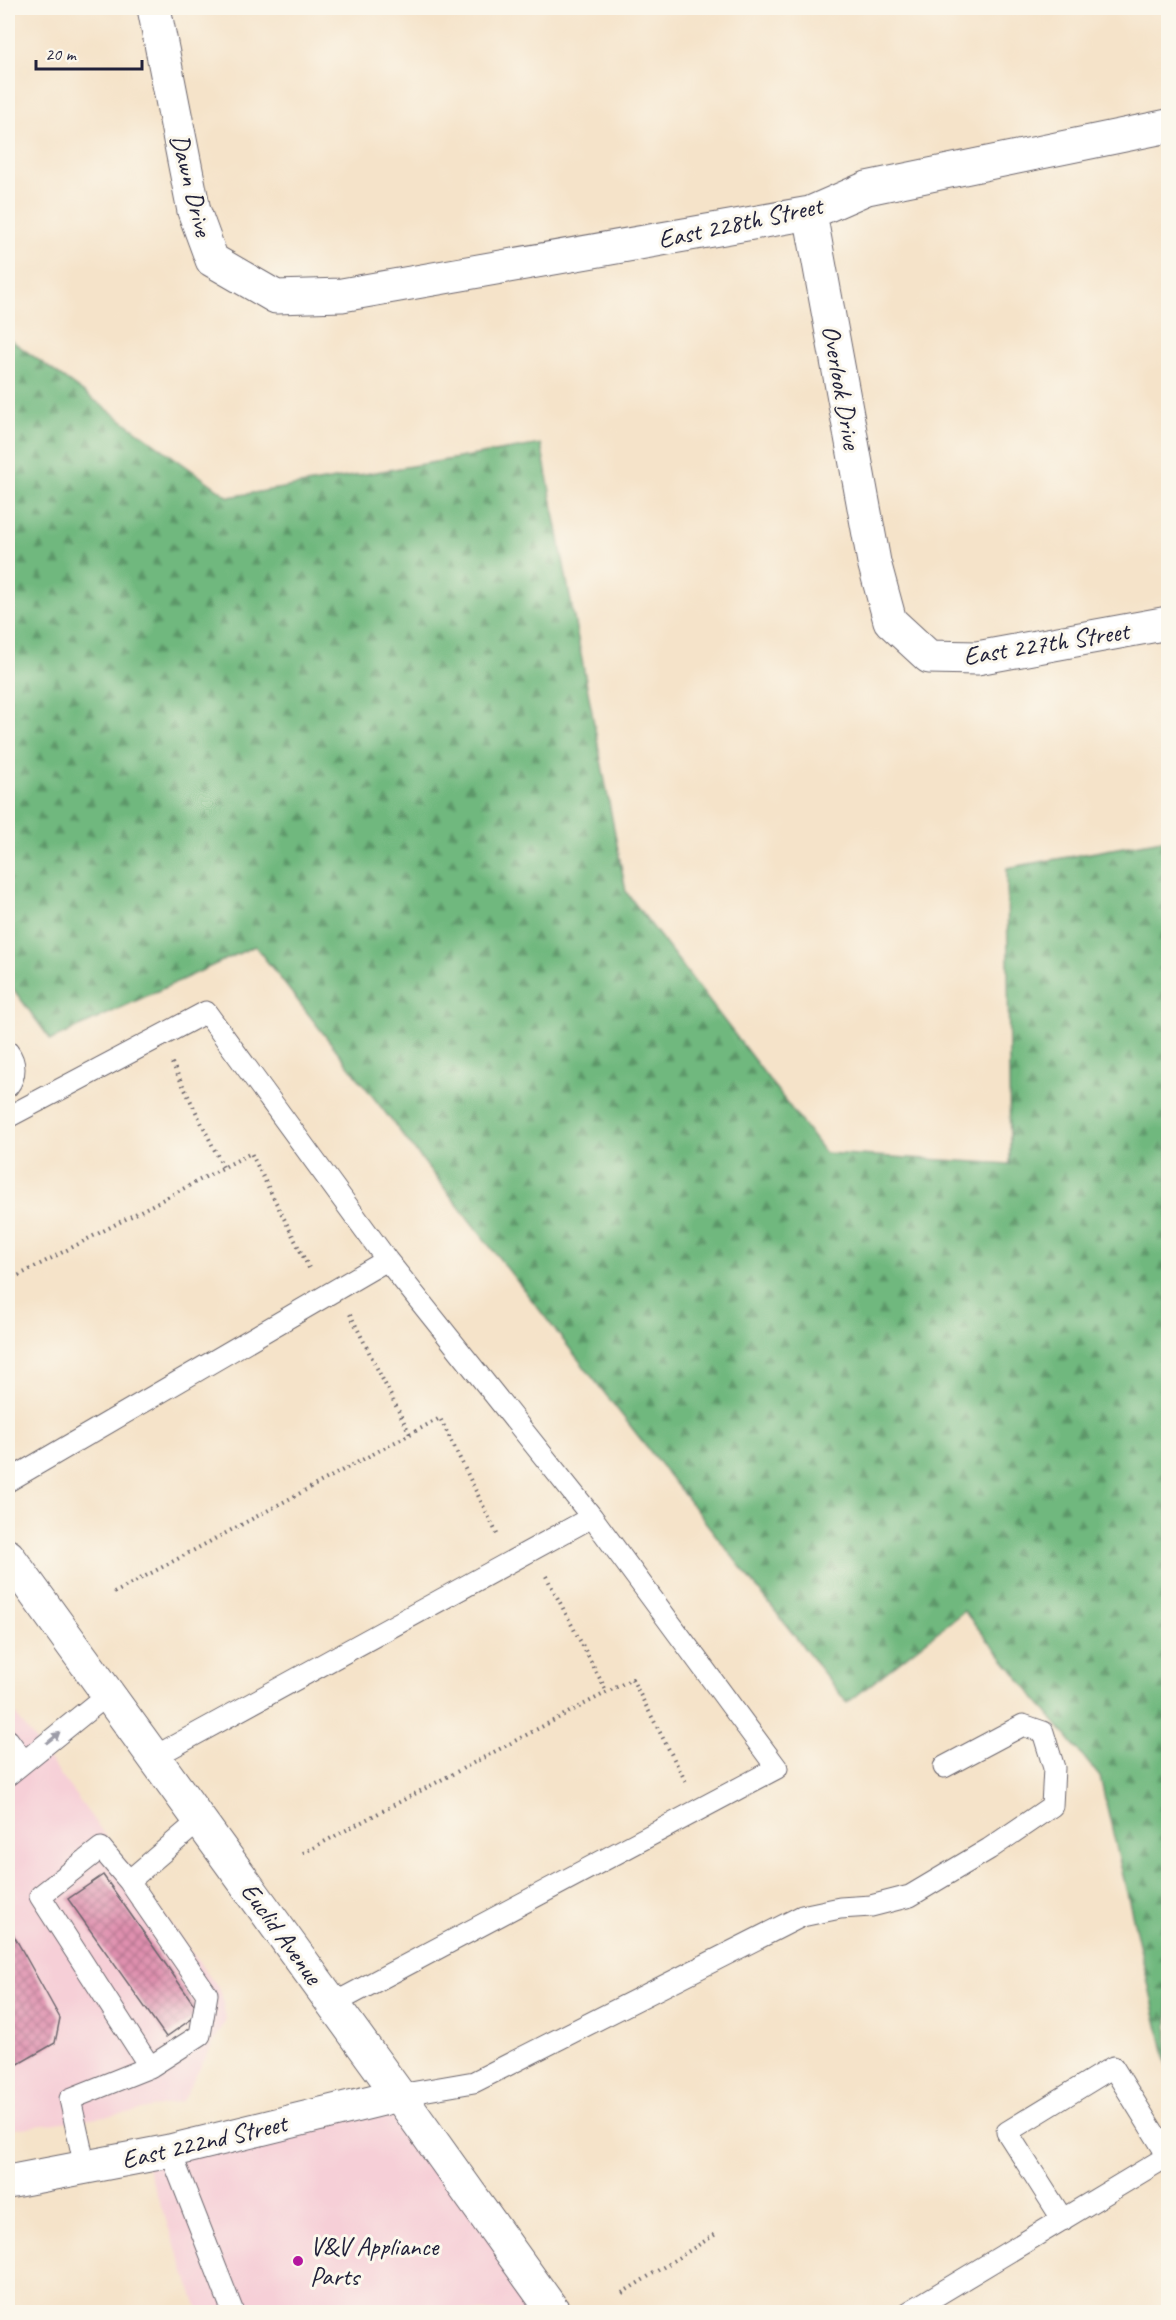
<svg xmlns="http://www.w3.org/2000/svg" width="1176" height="2320" viewBox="0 0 1176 2320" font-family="Caveat,sans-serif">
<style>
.built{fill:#f6cfd7}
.forest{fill:url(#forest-firs);stroke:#486d5c;stroke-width:1.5}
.building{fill:url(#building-cross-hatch)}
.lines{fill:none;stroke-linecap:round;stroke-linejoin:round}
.lane-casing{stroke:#6c666d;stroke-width:23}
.street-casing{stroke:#6c666d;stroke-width:35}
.secondary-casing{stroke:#6c666d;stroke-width:35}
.primary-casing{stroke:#6c666d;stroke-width:35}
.path{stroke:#6c666d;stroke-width:4;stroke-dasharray:1.5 4.5;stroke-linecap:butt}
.lane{stroke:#fff;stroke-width:21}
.street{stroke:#fff;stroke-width:33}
.secondary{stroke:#fff;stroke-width:33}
.primary{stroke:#fff;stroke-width:33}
.oneway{fill:#9c9ca7}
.poi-dot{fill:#b5179e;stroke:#fbf7ec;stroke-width:2}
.labels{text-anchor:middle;stroke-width:6;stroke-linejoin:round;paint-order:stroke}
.street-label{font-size:26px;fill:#22223b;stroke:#fbf7ec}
.poi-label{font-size:26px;fill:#22223b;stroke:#fbf7ec;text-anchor:start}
</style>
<defs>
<pattern id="forest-firs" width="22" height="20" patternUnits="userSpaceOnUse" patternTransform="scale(1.5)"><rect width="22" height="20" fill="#6fb87e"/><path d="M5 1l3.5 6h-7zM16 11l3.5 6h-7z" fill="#5b9568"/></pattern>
<pattern id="building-cross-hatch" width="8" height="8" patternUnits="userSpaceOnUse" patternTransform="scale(1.5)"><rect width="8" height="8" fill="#df90af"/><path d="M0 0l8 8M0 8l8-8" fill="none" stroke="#b47590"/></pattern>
</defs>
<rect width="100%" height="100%" fill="#fbf7ec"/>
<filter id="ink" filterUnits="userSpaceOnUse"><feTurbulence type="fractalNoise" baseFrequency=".0167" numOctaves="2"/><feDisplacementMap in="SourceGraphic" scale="12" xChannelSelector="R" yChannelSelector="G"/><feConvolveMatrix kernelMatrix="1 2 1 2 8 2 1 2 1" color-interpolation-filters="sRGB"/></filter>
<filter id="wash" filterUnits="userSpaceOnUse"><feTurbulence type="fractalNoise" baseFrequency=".008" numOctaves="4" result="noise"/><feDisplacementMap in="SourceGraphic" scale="24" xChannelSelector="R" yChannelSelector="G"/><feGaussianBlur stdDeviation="1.35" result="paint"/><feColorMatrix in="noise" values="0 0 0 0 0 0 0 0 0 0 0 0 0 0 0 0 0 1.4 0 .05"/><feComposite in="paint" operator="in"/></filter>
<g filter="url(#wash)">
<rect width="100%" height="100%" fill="#f5e3c9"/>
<path class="built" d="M 8,1704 L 221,1992 L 226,2020 L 182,2101 L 133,2112 L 8,2130 Z
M 399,2095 L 554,2312 L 199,2312 L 143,2156 Z"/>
<path class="forest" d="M 8,338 L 229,497 L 541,444 L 626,892 L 825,1153 L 1010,1164 L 1007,868 L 1168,839 L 1168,2068 L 1100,1777 L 964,1611 L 847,1703 L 255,946 L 51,1040 L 8,982 Z"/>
<g id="blocks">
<path class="building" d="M 103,1875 L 200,2013 L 166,2037 L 68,1899 Z
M 8,1925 L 60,2018 L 55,2043 L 8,2070 Z"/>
</g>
</g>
<g filter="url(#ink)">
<use href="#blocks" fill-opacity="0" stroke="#6c666d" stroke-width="1.5"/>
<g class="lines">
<g class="lane-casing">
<path id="lane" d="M 8,1052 C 16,1062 16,1076 8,1086
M 8,1117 L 206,1012 L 387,1260 L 8,1481
M 8,1740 L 24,1762
M 154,1757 L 592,1517 L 387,1260
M 8,1775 L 108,1694
M 129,1881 L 207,1994 L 200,2035 L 150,2067
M 333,2004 L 777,1768 L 592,1517
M 399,2095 L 474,2082 L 802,1916 L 840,1908 L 871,1906 L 910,1896 L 989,1849 L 1052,1806 L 1054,1768 L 1043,1732 L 1023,1725 L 944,1767
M 170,2151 L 233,2312
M 85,2167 L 70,2099 L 150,2067 L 40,1896 L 101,1848 L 129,1881 L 200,1820
M 909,2312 L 1168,2156 L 1113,2067 L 1007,2132 L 1063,2220"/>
</g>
<g class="street-casing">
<path id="street" d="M 154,8 L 194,211 L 212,260 L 276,297 L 342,295 L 810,213 L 867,188 L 1168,126
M 810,213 L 874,562 L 890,621 L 929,657 L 977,658 L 1168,623"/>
</g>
<g class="secondary-casing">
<path id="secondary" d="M 8,2182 L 170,2151 L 399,2095"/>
</g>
<g class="primary-casing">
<path id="primary" d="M 8,1556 L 399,2095 L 554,2312"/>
</g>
<path class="path" d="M 172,1063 L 223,1167
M 8,1281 L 251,1153 L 311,1272
M 350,1314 L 410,1434
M 546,1576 L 607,1692
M 114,1593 L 440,1418 L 499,1538
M 303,1853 L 632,1679 L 687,1784
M 622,2293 L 716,2234"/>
<use href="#lane" class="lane"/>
<use href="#street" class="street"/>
<use href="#secondary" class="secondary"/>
<use href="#primary" class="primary"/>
</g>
<defs><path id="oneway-solid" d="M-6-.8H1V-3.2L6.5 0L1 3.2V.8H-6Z" transform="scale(1.5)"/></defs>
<use class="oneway" href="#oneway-solid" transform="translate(53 1738) rotate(-39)"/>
</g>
<circle class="poi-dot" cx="298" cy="2261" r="6"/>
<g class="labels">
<g class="street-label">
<text transform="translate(192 185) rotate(76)" y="9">Dawn Drive</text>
<text transform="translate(740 222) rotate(-12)" y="9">East 228th Street</text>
<text transform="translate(842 387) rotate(80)" y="9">Overlook Drive</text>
<text transform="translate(1046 643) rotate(-9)" y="9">East 227th Street</text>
<text transform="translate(282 1933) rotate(54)" y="9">Euclid Avenue</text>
<text transform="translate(204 2141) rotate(-13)" y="9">East 222nd Street</text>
</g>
<g class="poi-label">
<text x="310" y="2255">V&amp;V Appliance<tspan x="310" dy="30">Parts</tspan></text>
</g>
</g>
<rect width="1176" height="2320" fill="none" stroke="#fbf7ec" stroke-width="30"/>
<path d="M36 60v9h106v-9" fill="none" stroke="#22223b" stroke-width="3"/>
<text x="45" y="60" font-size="18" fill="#22223b" stroke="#fbf7ec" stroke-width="4.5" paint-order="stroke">20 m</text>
</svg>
